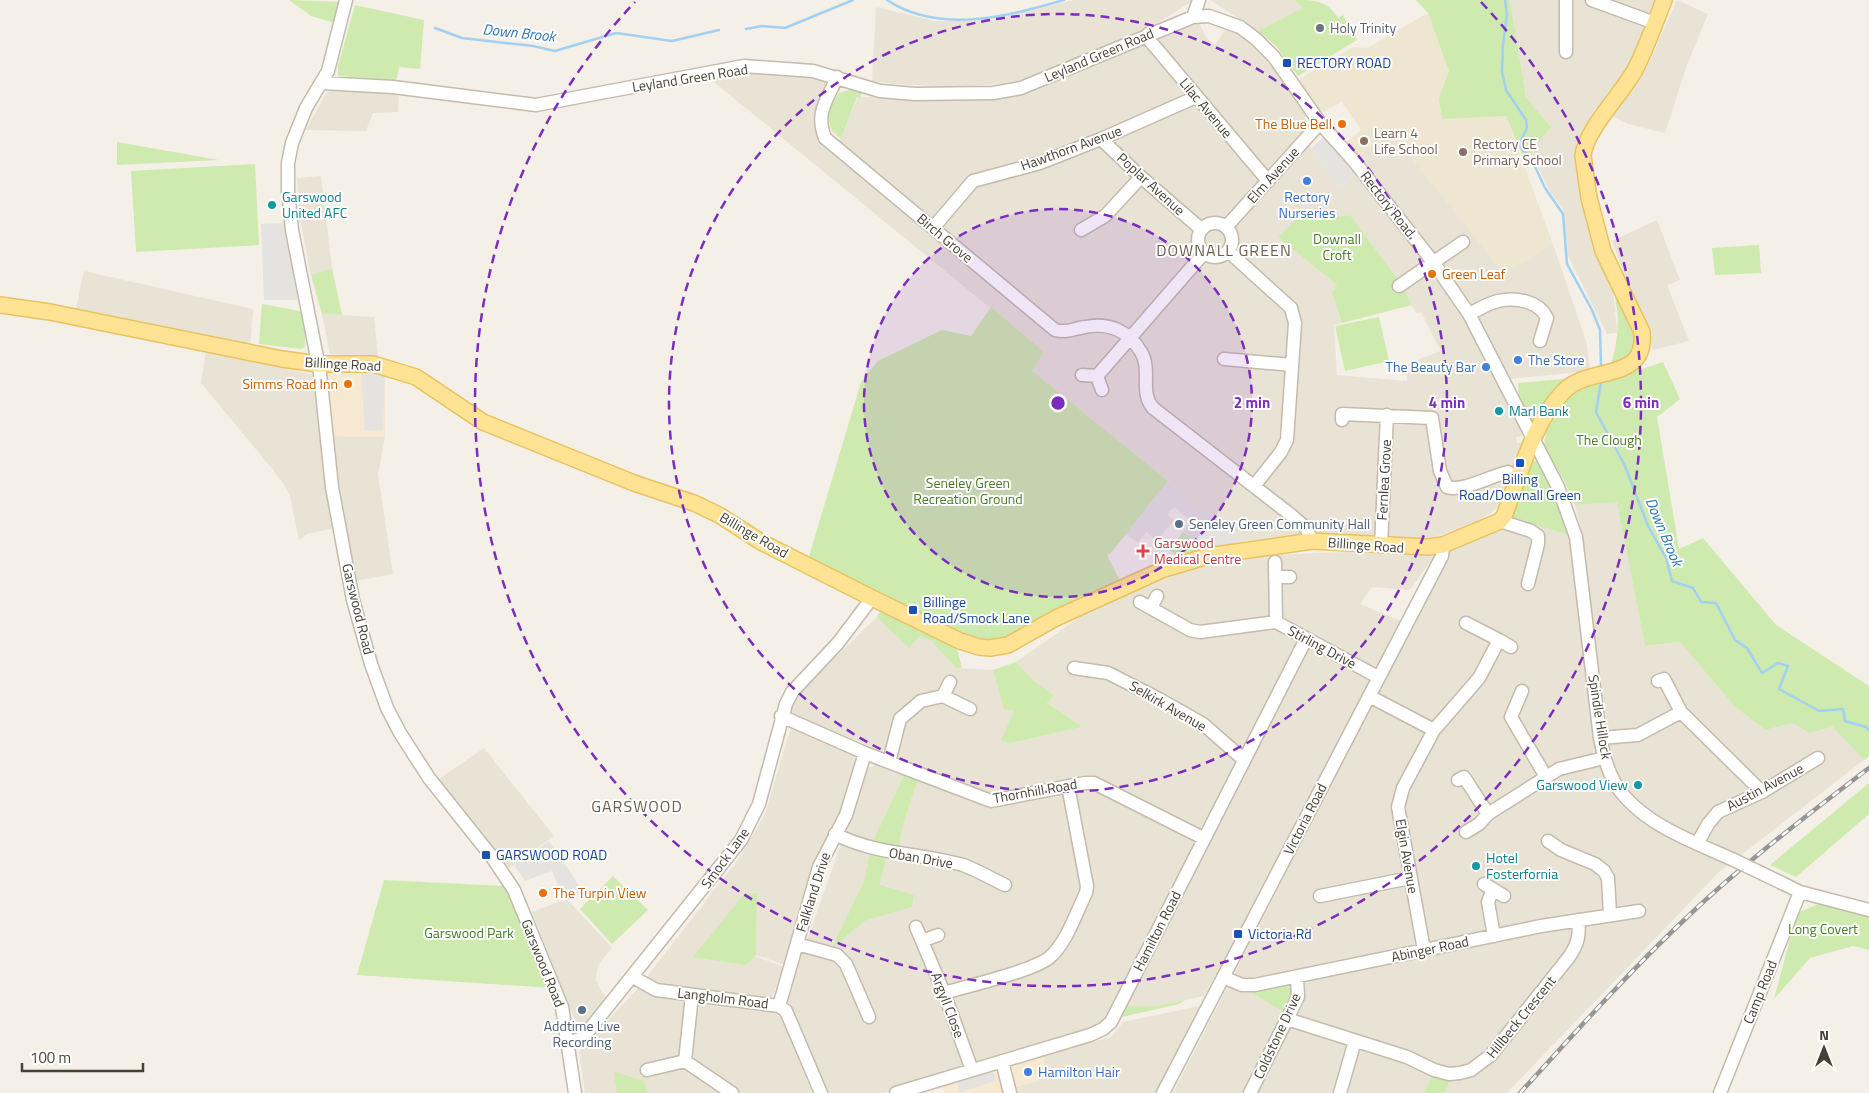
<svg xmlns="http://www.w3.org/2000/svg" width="1869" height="1093" viewBox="0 0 1869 1093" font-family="'Titillium Web',sans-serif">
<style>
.residential{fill:#e8e3d5}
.commercial{fill:#f7e8d1}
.education{fill:#eee6d0}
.green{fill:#ceeaae}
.parking{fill:#e5e3df}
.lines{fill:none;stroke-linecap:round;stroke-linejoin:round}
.stream{stroke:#a1d0f3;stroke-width:2.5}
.minor-casing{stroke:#c3bbac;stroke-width:15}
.major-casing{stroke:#e9c260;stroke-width:18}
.minor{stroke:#fff;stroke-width:12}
.major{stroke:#ffe395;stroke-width:15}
.rail-casing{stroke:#969696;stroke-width:4.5}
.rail{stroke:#fff;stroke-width:2.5;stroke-dasharray:8;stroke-linecap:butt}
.minor-bridge-casing{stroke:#c3bbac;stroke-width:15;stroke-linecap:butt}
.minor-bridge{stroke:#fff;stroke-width:12}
.ring{fill:none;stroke:#7b2cbf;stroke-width:2.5;stroke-dasharray:9 6}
.worship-dot{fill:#6b7280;stroke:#fff;stroke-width:2}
.transit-dot{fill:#1a4fb4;stroke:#fff;stroke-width:2}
.food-dot{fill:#e8710a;stroke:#fff;stroke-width:2}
.education-dot{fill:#8d6e63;stroke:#fff;stroke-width:2}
.shop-dot{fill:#3f7fe0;stroke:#fff;stroke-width:2}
.culture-dot{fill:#0f9aa8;stroke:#fff;stroke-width:2}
.service-dot{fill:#5c6f8a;stroke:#fff;stroke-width:2}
.health-dot{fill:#e0444e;stroke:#fff;stroke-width:2}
.labels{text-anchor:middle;stroke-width:4;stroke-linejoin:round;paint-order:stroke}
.worship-label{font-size:14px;fill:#5b616d;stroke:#fff;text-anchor:start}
.street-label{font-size:14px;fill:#474135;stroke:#fff}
.transit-label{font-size:14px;fill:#164399;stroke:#fff;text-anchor:start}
.food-label{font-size:14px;fill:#c56008;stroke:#fff;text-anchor:end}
.education-label{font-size:14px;fill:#785e54;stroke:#fff;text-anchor:start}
.culture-label{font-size:14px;fill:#0d838f;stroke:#fff;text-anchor:start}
.shop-label{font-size:14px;fill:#366cbe;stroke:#fff;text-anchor:start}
.park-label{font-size:14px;fill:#457c26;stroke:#fff}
.service-label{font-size:14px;fill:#4e5e75;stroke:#fff;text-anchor:start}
.health-label{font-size:14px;fill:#be3a42;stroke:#fff;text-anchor:start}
.water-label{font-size:15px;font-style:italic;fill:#2a79b8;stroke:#fff}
.quarter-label{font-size:16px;letter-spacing:1px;fill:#6b5f4c;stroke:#fff}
.centre{fill:#7b2cbf;stroke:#fff;stroke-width:2.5}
.ring-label{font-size:15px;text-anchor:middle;font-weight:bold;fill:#7b2cbf;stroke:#fff;stroke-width:4;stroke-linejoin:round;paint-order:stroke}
</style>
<rect width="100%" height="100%" fill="#f4f0e7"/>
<path class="residential" d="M 1074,0 L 1194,0 L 1158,23 L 1048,71 L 1011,83 L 951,87 L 893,84 L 872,81 L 876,7 L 935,21 L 994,20 Z
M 1210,0 L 1295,0 L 1304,8 L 1258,31 Z
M 1510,0 L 1661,0 L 1632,66 L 1576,143 L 1583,184 L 1613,285 L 1617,333 L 1607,334 L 1568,256 L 1564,211 L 1548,189 L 1533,156 L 1534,148 L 1551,127 L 1526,97 Z
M 1677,0 L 1708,14 L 1687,65 L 1665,133 L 1628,124 L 1612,116 L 1647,68 Z
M 1199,23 L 1208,40 L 1215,45 L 1229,24 L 1275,64 L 1306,112 L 1302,134 L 1340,188 L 1357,172 L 1427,260 L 1399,281 L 1350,215 L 1326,218 L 1304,211 L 1278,237 L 1337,285 L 1332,293 L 1342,323 L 1334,325 L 1337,375 L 1407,381 L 1406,364 L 1441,351 L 1421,312 L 1416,313 L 1402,289 L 1433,266 L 1453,292 L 1520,425 L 1522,436 L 1516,437 L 1517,443 L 1523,442 L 1524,447 L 1503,504 L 1474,524 L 1422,541 L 1324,534 L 1243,541 L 1031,371 L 1044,352 L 709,78 L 742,72 L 814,75 L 826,82 L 814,114 L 818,129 L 829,146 L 841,139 L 858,97 L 1012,97 Z
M 368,89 L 399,91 L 398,112 L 373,113 L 366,131 L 306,130 L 326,93 L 334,90 Z
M 1390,131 L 1504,273 L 1553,244 L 1587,344 L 1590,371 L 1509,379 L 1458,290 L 1360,156 Z
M 321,176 L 332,268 L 311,275 L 299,213 L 297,178 Z
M 1657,220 L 1680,280 L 1667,285 L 1689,341 L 1653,350 L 1612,241 Z
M 84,271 L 253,309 L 250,347 L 75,312 Z
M 322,314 L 374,317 L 378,356 L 330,354 Z
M 206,351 L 314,375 L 325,485 L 335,528 L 307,534 L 299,540 L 290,496 L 282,481 L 201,383 Z
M 333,436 L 385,437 L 378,474 L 393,574 L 355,581 L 338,480 Z
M 1617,501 L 1645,646 L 1680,642 L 1734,706 L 1765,730 L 1793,723 L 1809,733 L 1834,727 L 1864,760 L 1718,873 L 1507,1093 L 1445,1093 L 1449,1082 L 1432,1076 L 1424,1093 L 1173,1093 L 1453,547 L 1511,518 L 1572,536 L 1583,536 L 1575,505 Z
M 1345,552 L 1434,556 L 1410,590 L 1372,587 L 1360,604 L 1401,621 L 1339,747 L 1204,996 L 1156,1006 L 1127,1006 L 1095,1026 L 944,1071 L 883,1093 L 830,1093 L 787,1002 L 788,994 L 868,768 L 878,764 L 904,775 L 872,843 L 864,881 L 833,947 L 865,921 L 912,907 L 914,895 L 880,886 L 887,855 L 898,856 L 902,828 L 918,779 L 918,766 L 790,713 L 797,698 L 810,682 L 877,617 L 909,647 L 919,635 L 931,641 L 956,668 L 993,670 L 1004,709 L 1014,711 L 1002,740 L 1010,743 L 1082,727 L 1047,703 L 1054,695 L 1033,680 L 1016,662 L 1084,614 L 1190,568 L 1245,556 Z
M 792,724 L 854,753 L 858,765 L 785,965 L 756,955 L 757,894 L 746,965 L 755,956 L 784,967 L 771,1000 L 782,1019 L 812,1093 L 585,1093 L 579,1052 L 639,987 L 739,858 L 765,814 Z
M 484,748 L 554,836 L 509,868 L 439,779 Z
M 567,899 L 612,948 L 598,965 L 596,980 L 601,991 L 608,998 L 586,1024 L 575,1021 L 532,912 Z
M 1204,1005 L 1157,1093 L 1018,1093 L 1015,1087 L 1047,1078 L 1043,1055 L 1111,1037 L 1123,1022 Z"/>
<path class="commercial" d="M 328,369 L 385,371 L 385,437 L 333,436 Z
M 1043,1055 L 1047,1078 L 1016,1087 L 1018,1093 L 945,1093 L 942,1085 Z"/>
<path class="education" d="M 1428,13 L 1449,71 L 1439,98 L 1506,116 L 1553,244 L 1504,273 L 1390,132 L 1360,156 L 1347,142 L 1361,130 L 1342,102 L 1319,114 L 1299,79 L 1353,47 L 1367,48 Z"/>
<path class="green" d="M 289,0 L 343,2 L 338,24 L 311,16 Z
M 1295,0 C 1315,0 1327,0 1338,18 L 1343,15 L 1357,40 L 1298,76 L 1277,47 L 1258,31 L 1303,8 Z
M 1416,0 L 1510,0 L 1526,97 L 1551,127 L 1534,148 L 1531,158 L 1526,164 L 1506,116 L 1442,119 L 1439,98 L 1449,71 L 1428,13 Z
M 355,5 L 424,20 L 420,69 L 399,67 L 397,78 L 394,80 L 338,76 L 338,66 Z
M 856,88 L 862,90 L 861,97 L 857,97 L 841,139 L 832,131 L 827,113 L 839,93 Z
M 117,142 L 219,160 L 117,165 Z
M 255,164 L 259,245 L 136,252 L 131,171 Z
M 1304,211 L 1326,218 L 1350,215 L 1399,281 L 1412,305 L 1342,323 L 1332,293 L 1337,285 L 1278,237 Z
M 1759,245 L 1761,273 L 1715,275 L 1712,248 Z
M 332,268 L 342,315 L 322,314 L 311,275 Z
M 1618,296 C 1626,313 1648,342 1628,357 C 1623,361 1616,364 1610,367 C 1618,344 1620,321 1615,297 Z
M 262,304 L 305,312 L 305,347 L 301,349 L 259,344 Z
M 991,307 L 1044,352 L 1032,371 L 1168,481 L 1111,553 L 1107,555 L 1121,583 L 1003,639 L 993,642 L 977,641 L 808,560 L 861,382 L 878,361 L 942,330 L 971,336 Z
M 1379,317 L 1389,361 L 1345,371 L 1335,326 Z
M 1663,362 L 1680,399 L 1657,417 L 1679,549 L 1703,538 L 1776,625 L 1869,686 L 1869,756 L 1864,760 L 1833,727 L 1809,733 L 1793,723 L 1765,730 L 1734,706 L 1680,642 L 1645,646 L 1617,502 L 1575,505 L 1565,482 L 1544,447 L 1546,431 L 1573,392 Z
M 1575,378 L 1533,431 L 1519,402 L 1518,383 Z
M 1539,459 L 1551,480 L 1572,536 L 1511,518 L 1533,462 Z
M 1183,532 L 1193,540 L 1196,552 L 1179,557 L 1169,550 Z
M 880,612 L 923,628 L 956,645 L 962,668 L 956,668 L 931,641 L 919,636 L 909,648 L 877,617 Z
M 1016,662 L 1033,680 L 1054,695 L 1047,703 L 1082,727 L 1010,743 L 1001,740 L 1014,711 L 1004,709 L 993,670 Z
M 904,775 L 918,779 L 902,828 L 898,856 L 887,855 L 880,885 L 914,895 L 912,907 L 865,921 L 832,948 L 864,881 L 872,843 Z
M 1869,783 L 1869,814 L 1796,877 L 1770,865 Z
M 613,876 L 648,910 L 612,944 L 580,909 Z
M 384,880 L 504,886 L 553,988 L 357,975 Z
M 757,893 L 756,955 L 746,965 L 693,957 L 744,894 Z
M 1821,903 L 1869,916 L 1869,950 L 1853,946 L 1810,958 L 1774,999 L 1797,913 Z
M 1287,984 C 1295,994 1290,1002 1285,1013 L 1251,992 Z
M 1185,1000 L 1179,1004 L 1122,1017 L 1127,1006 L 1156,1006 Z
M 614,1072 L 645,1081 L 647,1093 L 617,1093 Z
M 1432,1076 L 1449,1082 L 1445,1093 L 1424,1093 Z"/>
<path class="parking" d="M 1326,135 L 1357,172 L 1340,188 L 1312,148 Z
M 284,223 L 298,300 L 264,300 L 261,224 Z
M 361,371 L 385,372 L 383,430 L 365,431 Z
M 1168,481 L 1243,541 L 1196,552 L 1193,540 L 1183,532 L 1191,521 L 1174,507 L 1167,515 L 1174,520 L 1157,541 L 1146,532 L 1138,543 L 1126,534 Z
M 549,841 L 583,891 L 563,899 L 552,871 L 525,881 L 514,865 Z
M 993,1072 L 996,1081 L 960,1092 L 957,1082 Z"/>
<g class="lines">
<path class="stream" d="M 887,0 C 940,35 1008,16 1064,0
M 1505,0 L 1507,14 L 1503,45 L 1502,72 L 1506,90 L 1526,120 L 1527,128 L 1520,142 L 1522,149 L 1531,158 L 1545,188 L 1563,214 L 1567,264 L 1592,310 L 1600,330 L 1601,367
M 435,28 L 462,38 L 533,46 L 555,51 L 616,33 L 672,41 L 719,30
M 746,29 L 762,26 L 785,28 L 853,0
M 1601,382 L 1596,412 L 1625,466 L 1648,526 L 1666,558 L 1672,581 L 1693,588 L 1701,602 L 1716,603 L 1735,640 L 1747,648 L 1762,673 L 1778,663 L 1788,666 L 1779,689 L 1819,711 L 1843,709 L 1845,721 L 1866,727 L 1869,730"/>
<g class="minor-casing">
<path id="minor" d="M 346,0 L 328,71 L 306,108 L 292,143 L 288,163 L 288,191 L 292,230 L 320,373 L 332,487 L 353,600 L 371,664 L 387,708 L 400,733 L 429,778 L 492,857 L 514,890 L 562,1007 L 575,1093
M 1566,0 L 1566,52
M 1592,0 L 1655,23
M 1193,17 L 1199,0
M 1148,34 L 1151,42 L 1268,181
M 837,77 C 827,101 815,112 825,138 L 1055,330 C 1067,333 1073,329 1085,327 C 1109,322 1129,331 1141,352 C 1152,370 1139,392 1153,408 L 1291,515 L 1306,528 L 1312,541
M 322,83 L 393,87 L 536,105 L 744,66 L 813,71 L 880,91 L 915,94 L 993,93 L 1021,88 L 1193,17 L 1209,16 L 1240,27 L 1256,39 L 1274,57 L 1320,123 L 1354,161 L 1433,262 L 1469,314 L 1558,487 L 1576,537 L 1600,738 C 1603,754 1607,770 1616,785 C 1642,825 1695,842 1736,861
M 1101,139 L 1141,177 L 1201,229
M1198 240a17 17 0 1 1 34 0a17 17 0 1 1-34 0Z
M 1226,227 L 1320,123
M 933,228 L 973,181 L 1040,163 L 1101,139 L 1196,97
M 1081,230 L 1105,216 L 1141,177
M 1228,251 L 1291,308 L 1295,323 L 1287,440 L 1281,452 L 1254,486
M 1399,286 L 1463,242
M 1469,314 C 1478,310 1488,303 1498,301 C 1516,297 1539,301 1547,318 L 1540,341
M 1224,359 L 1292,365
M 1082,375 L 1097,376 L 1102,390
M 1097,376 L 1204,253
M 1342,420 L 1342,414 L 1432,418 L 1440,471 L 1447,487 C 1463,492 1490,476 1508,472
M 1500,521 L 1531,531 L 1538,536 L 1538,544 L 1528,584
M 1381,546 L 1387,415
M 1275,562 L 1276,622
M 1275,577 L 1290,577
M 1140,602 L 1190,630 L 1200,632 L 1276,622 L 1378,677
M 1151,608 L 1157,596
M 1499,640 L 1511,647
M 1074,668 L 1108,673 L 1159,699 L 1203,724 L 1243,759
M 1658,681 L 1664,679 L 1681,712 L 1762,792
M 1522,691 L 1511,717 L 1546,777
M 943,696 L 950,682
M 1369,696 L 1434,730
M 781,716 L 865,753 L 991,801 L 1085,783 L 1094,783 L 1203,838
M 1600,738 L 1638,735 L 1681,712
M 889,762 L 900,719 L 921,701 L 943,696 L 970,709
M 1458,780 L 1464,777 L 1488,814
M 1466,832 L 1479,824 L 1488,814 L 1559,769 L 1604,758
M 835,834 C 876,855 920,853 963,865 C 977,870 992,879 1005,885
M 1548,841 L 1561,850 L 1595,864 L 1604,871 L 1608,878 L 1610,915
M 1697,844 L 1708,824 L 1718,812 L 1762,792 L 1818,758
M 1782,883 L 1800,892 L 1869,910
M 1484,884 L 1504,896
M 1493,889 L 1488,902 L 1494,936
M 1320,896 L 1410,878
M 916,927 L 944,993 L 972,1070
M 922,941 L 938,935
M 797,944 L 837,955 L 846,964 L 869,1017
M 1424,950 L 1398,807 L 1403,788 L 1434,730 L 1479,678 L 1499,640 L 1466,623
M 633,977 L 656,990 L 779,1006 L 786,1011 L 821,1093
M 1223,977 L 1242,985 L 1255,985 L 1541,926 L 1639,911
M 944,993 C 967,986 1034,971 1050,957 C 1067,942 1076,913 1086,893 L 1087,886 L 1068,786
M 692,995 L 685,1061 L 732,1093
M 779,1006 L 819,867 L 846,815 L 865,753
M 1287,1019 L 1407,1057 L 1434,1070 L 1449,1074 L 1460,1073 L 1471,1070 L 1491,1055 L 1569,957 C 1578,944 1580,935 1578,920
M 569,1043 L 580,1039 L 589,1030 L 741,840 L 759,804 L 786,704 L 792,692 L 838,643 L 872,598
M 1002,1061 L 1010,1093
M 647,1070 L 685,1061
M 896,1093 L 1090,1035 L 1103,1029 L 1111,1022 L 1306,639
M 1163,1093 L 1442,556 L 1443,545
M 1250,1093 L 1298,997 L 1297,978
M 1340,1093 L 1355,1041
M 1720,1093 L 1800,892"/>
</g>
<g class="major-casing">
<path id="major" d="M 0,305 L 50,312 L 282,359 L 318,364 L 373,364 L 416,377 L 483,422 L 634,483 L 694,503 L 719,515 L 761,542 L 872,598 L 960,641 L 979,647 L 990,648 L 1008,645 L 1056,618 L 1122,588 L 1164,569 L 1208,556 L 1312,541 L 1428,547 L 1443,545 L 1500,521 L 1504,516 C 1520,476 1532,424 1563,392 C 1589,364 1647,384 1642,332 L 1603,251 L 1589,198 L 1583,156 C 1585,130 1623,93 1636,68 C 1647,46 1655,23 1664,0"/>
</g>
<use href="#minor" class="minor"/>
<use href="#major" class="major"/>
<g class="rail-casing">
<path id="rail" d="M 1520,1093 C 1573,1035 1625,976 1682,922 C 1740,866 1805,817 1869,768"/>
</g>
<use href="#rail" class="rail"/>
<g class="minor-bridge-casing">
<path id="minor-bridge" d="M 1736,861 L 1782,883"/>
</g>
<use href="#minor-bridge" class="minor-bridge"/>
</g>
<circle cx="1058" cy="403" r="194" fill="#7b2cbf" fill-opacity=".12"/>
<g class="ring">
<circle cx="1058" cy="403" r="194"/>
<circle cx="1058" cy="403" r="389"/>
<path d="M1481 2A583 583 0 1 1 635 2"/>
</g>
<circle class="worship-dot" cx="1320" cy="28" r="5"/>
<g class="transit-dot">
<rect x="1282" y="58" width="10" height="10" rx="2.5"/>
<rect x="1515" y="458" width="10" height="10" rx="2.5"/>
<rect x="908" y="605" width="10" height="10" rx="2.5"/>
<rect x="481" y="850" width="10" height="10" rx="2.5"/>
<rect x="1233" y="929" width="10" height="10" rx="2.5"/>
</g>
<g class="food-dot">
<circle cx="1342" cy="124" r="5"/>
<circle cx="1432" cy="274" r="5"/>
<circle cx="348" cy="384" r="5"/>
<circle cx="543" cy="893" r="5"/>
</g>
<g class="education-dot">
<circle cx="1364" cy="141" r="5"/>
<circle cx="1463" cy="152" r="5"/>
</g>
<g class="shop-dot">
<circle cx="1307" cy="181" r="5"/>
<circle cx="1518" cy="360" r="5"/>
<circle cx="1486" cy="367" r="5"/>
<circle cx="1028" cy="1072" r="5"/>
</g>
<g class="culture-dot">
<circle cx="272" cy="205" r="5"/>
<circle cx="1499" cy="411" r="5"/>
<circle cx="1638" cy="785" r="5"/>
<circle cx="1476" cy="866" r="5"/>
</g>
<g class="service-dot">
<circle cx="1179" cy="524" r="5"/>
<circle cx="582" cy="1010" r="5"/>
</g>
<path class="health-dot" d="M1140.5 543.5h5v5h5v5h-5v5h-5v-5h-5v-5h5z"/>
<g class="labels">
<g class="worship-label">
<text x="1330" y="33">Holy Trinity</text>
</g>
<g class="street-label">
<text transform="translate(1099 55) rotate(-23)" y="5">Leyland Green Road</text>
<text transform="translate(690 78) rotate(-9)" y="5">Leyland Green Road</text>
<text transform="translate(1206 108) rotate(50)" y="5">Lilac Avenue</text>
<text transform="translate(1071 148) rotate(-20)" y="5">Hawthorn Avenue</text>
<text transform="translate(1273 175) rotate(-48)" y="5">Elm Avenue</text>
<text transform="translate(1151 184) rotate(42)" y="5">Poplar Avenue</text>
<text transform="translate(1388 204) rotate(52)" y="5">Rectory Road</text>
<text transform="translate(945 238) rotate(40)" y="5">Birch Grove</text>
<text transform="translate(343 364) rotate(3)" y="5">Billinge Road</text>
<text transform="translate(1384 480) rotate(-87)" y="5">Fernlea Grove</text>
<text transform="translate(754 535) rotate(30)" y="5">Billinge Road</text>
<text transform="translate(1366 545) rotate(4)" y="5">Billinge Road</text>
<text transform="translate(358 609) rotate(76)" y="5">Garswood Road</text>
<text transform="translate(1322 647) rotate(28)" y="5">Stirling Drive</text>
<text transform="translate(1168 706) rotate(30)" y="5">Selkirk Avenue</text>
<text transform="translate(1600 717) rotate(81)" y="5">Spindle Hillock</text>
<text transform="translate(1765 787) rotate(-28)" y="5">Austin Avenue</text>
<text transform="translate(1035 791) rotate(-10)" y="5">Thornhill Road</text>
<text transform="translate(1305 819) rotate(-63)" y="5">Victoria Road</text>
<text transform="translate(1407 856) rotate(80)" y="5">Elgin Avenue</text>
<text transform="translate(725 858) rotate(-54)" y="5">Smock Lane</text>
<text transform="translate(921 858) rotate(10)" y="5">Oban Drive</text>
<text transform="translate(813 892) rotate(-72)" y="5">Falkland Drive</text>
<text transform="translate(1157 931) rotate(-63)" y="5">Hamilton Road</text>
<text transform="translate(1430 949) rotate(-12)" y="5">Abinger Road</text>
<text transform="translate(543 963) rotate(68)" y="5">Garswood Road</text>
<text transform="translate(1760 992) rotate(-68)" y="5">Camp Road</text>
<text transform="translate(723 998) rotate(7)" y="5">Langholm Road</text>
<text transform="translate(948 1005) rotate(69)" y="5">Argyll Close</text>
<text transform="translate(1521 1017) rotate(-51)" y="5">Hillbeck Crescent</text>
<text transform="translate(1277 1036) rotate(-65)" y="5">Coldstone Drive</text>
</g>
<g class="transit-label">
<text x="1297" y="68">RECTORY ROAD</text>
<text x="1520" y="484" text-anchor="middle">Billing<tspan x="1520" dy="16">Road/Downall Green</tspan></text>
<text x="923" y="607">Billinge<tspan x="923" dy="16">Road/Smock Lane</tspan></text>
<text x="496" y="860">GARSWOOD ROAD</text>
<text x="1248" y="939">Victoria Rd</text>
</g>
<g class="food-label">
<text x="1332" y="129">The Blue Bell</text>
<text x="1442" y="279" text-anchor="start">Green Leaf</text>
<text x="338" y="389">Simms Road Inn</text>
<text x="553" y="898" text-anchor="start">The Turpin View</text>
</g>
<g class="education-label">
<text x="1374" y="138">Learn 4<tspan x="1374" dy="16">Life School</tspan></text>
<text x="1473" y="149">Rectory CE<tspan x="1473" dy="16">Primary School</tspan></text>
</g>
<g class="culture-label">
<text x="282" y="202">Garswood<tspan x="282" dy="16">United AFC</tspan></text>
<text x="1509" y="416">Marl Bank</text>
<text x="1628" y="790" text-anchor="end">Garswood View</text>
<text x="1486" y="863">Hotel<tspan x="1486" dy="16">Fosterfornia</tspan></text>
</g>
<g class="shop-label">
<text x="1307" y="202" text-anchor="middle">Rectory<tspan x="1307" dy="16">Nurseries</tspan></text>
<text x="1528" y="365">The Store</text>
<text x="1476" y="372" text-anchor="end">The Beauty Bar</text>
<text x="1038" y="1077">Hamilton Hair</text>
</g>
<g class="park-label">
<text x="1337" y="244">Downall<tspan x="1337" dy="16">Croft</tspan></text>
<text x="1609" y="445">The Clough</text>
<text x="968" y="488">Seneley Green<tspan x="968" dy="16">Recreation Ground</tspan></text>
<text x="1823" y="934">Long Covert</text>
<text x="469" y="938">Garswood Park</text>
</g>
<g class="service-label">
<text x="1189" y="529">Seneley Green Community Hall</text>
<text x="582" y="1031" text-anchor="middle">Addtime Live<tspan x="582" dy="16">Recording</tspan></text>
</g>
<g class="health-label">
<text x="1154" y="548">Garswood<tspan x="1154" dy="16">Medical Centre</tspan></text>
</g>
<g class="water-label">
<text transform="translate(519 33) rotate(6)" y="5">Down Brook</text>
<text transform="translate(1664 532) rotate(67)" y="5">Down Brook</text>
</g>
<g class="quarter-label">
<text x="1224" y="256">DOWNALL GREEN</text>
<text x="637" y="812">GARSWOOD</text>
</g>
</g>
<circle cx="1058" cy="403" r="8" class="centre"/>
<g class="ring-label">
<text x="1252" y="408">2 min</text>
<text x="1447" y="408">4 min</text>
<text x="1641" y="408">6 min</text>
</g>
<g transform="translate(1824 1048)" stroke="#ffffff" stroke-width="4" paint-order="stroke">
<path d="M0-4L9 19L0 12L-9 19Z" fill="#474135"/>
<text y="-8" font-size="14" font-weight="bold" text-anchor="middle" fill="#474135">N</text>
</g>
<path d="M22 1063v8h121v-8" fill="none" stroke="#474135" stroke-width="2.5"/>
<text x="30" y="1063" font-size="15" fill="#474135" stroke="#ffffff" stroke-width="4" paint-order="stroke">100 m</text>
</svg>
